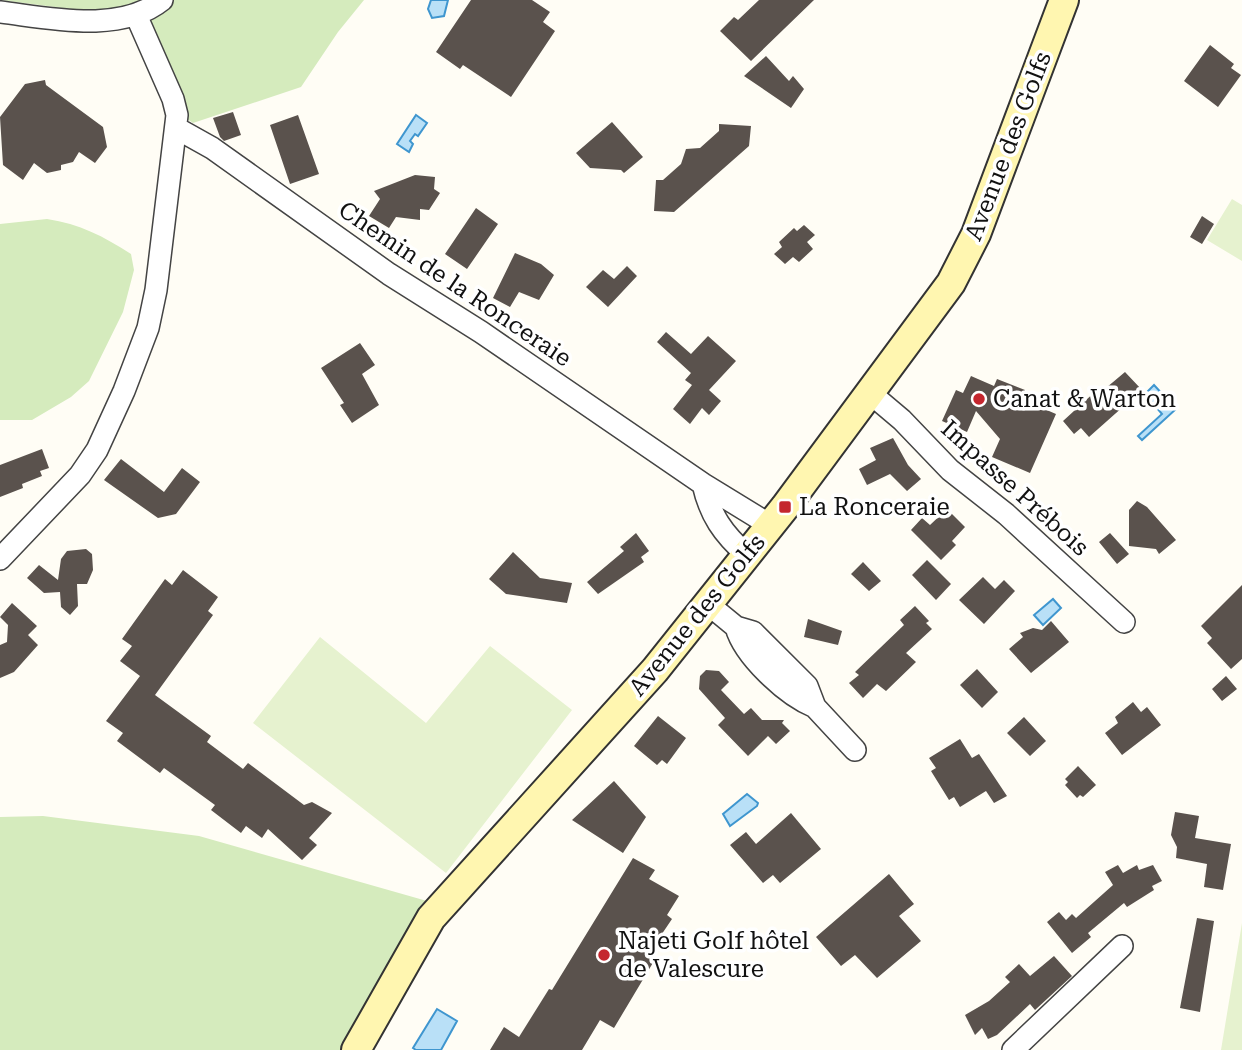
<svg xmlns="http://www.w3.org/2000/svg" width="1242" height="1050" viewBox="0 0 1242 1050" font-family="'Roboto Serif',serif">
<style>
.green{fill:#d5ebbd}
.pitch{fill:#e6f2cf}
.water{fill:#b9e0f7;stroke:#3f96cf;stroke-width:2}
.building{fill:#5a524d}
.lines{fill:none;stroke-linecap:round;stroke-linejoin:round}
.street-casing{stroke:#444;stroke-width:24}
.secondary-casing{stroke:#333;stroke-width:32}
.street{stroke:#fff;stroke-width:21}
.secondary{stroke:#fff6b0;stroke-width:28}
.poi-dot{fill:#c4262e;stroke:#fff;stroke-width:2.5}
.labels{text-anchor:middle;stroke-width:7;stroke-linejoin:round;paint-order:stroke}
.street-label{font-size:24px;fill:#111;stroke:#fff}
.poi-label{font-size:24px;fill:#111;stroke:#fff;text-anchor:start}
</style>
<rect width="100%" height="100%" fill="#fffdf5"/>
<path class="green" d="M 0,0 L 364,0 L 338,32 L 301,87 L 193,123 L 183,116 L 182,98 L 159,38 L 122,7 L 94,12 Z
M 47,219 C 80,224 103,236 131,254 L 134,270 L 123,312 L 89,381 L 71,397 L 32,420 L 0,420 L 0,224 Z
M 43,816 L 199,836 L 427,901 L 442,910 L 347,1050 L 0,1050 L 0,817 Z"/>
<path class="pitch" d="M 1232,199 L 1242,205 L 1242,261 L 1207,240 Z
M 320,637 L 426,723 L 490,646 L 572,710 L 446,873 L 253,723 Z
M 1242,923 L 1242,1050 L 1221,1050 Z"/>
<path class="water" d="M 431,0 L 448,0 L 444,16 L 432,18 L 428,9 Z
M 416,115 L 427,123 L 418,136 L 415,134 L 410,141 L 413,144 L 409,152 L 397,144 Z
M 1154,385 L 1176,409 L 1142,440 L 1138,436 L 1162,414 L 1145,394 Z
M 1053,599 L 1061,608 L 1043,625 L 1034,615 Z
M 747,794 L 758,803 L 757,806 L 730,826 L 723,814 Z
M 437,1009 L 457,1021 L 441,1050 L 416,1050 L 413,1048 Z"/>
<path class="building" d="M 471,0 L 532,0 L 550,12 L 543,22 L 555,31 L 511,97 L 463,65 L 460,69 L 436,52 Z
M 759,0 L 814,0 L 751,61 L 720,31 L 734,17 L 738,20 Z
M 1210,45 L 1234,64 L 1231,68 L 1241,75 L 1218,107 L 1184,81 Z
M 766,56 L 789,81 L 793,76 L 804,89 L 791,108 L 744,76 Z
M 45,80 L 46,85 L 103,127 L 107,147 L 95,163 L 79,152 L 73,162 L 61,165 L 61,170 L 47,173 L 34,163 L 23,180 L 3,165 L 0,117 L 25,84 Z
M 233,112 L 241,135 L 224,141 L 220,137 L 213,118 Z
M 298,115 L 319,174 L 290,184 L 270,125 Z
M 612,122 L 643,157 L 624,173 L 621,170 L 590,168 L 576,153 Z
M 719,124 L 751,126 L 749,146 L 674,212 L 654,211 L 656,180 L 663,180 L 681,164 L 686,149 L 700,148 L 719,131 Z
M 415,175 L 435,177 L 434,189 L 440,193 L 429,210 L 420,209 L 420,220 L 396,217 L 389,228 L 369,216 L 380,199 L 374,191 Z
M 476,208 L 498,224 L 467,269 L 445,254 Z
M 1202,216 L 1214,224 L 1202,244 L 1190,237 Z
M 804,225 L 815,235 L 807,242 L 813,249 L 799,262 L 793,257 L 785,264 L 774,254 L 782,247 L 779,242 L 794,228 L 797,231 Z
M 515,253 L 541,264 L 554,275 L 539,300 L 519,292 L 510,307 L 493,298 Z
M 627,266 L 637,276 L 608,307 L 586,287 L 603,270 L 614,279 Z
M 666,332 L 691,354 L 708,336 L 736,361 L 709,390 L 721,401 L 709,415 L 702,408 L 690,424 L 673,409 L 692,385 L 685,380 L 691,373 L 657,342 Z
M 360,343 L 375,365 L 362,374 L 379,405 L 352,423 L 340,405 L 344,403 L 321,368 Z
M 1125,372 L 1142,390 L 1089,437 L 1081,428 L 1074,434 L 1063,421 L 1097,390 L 1100,393 Z
M 971,376 L 994,386 L 997,379 L 1025,390 L 1021,399 L 1056,414 L 1030,473 L 992,457 L 1000,439 L 976,411 L 967,432 L 942,421 L 956,390 L 963,393 Z
M 893,438 L 908,465 L 921,479 L 907,491 L 890,474 L 867,485 L 859,469 L 876,460 L 870,448 Z
M 42,449 L 49,468 L 40,471 L 42,476 L 22,484 L 23,488 L 0,497 L 0,465 Z
M 121,459 L 164,492 L 182,468 L 200,482 L 176,514 L 158,518 L 104,480 Z
M 1137,501 L 1147,507 L 1176,540 L 1159,554 L 1156,549 L 1129,546 L 1129,510 Z
M 947,509 L 965,527 L 952,541 L 956,545 L 941,560 L 911,530 L 922,518 L 930,525 Z
M 636,533 L 649,551 L 641,557 L 644,562 L 598,594 L 587,582 L 624,551 L 620,547 Z
M 1110,533 L 1129,554 L 1117,564 L 1099,542 Z
M 86,549 L 92,554 L 93,570 L 87,584 L 77,584 L 78,606 L 70,615 L 61,607 L 60,592 L 44,593 L 27,578 L 39,565 L 58,580 L 61,559 L 67,551 Z
M 513,552 L 540,578 L 572,583 L 567,603 L 506,594 L 489,579 Z
M 927,560 L 951,584 L 936,600 L 912,575 Z
M 863,562 L 881,581 L 869,591 L 851,574 Z
M 183,570 L 218,597 L 208,611 L 213,615 L 155,695 L 211,736 L 207,742 L 243,769 L 248,763 L 304,805 L 312,802 L 332,813 L 309,838 L 317,845 L 302,860 L 268,829 L 262,838 L 246,826 L 241,833 L 211,810 L 215,805 L 164,768 L 160,773 L 117,741 L 123,733 L 106,721 L 140,676 L 120,661 L 132,646 L 122,639 L 165,579 L 172,585 Z
M 983,577 L 995,589 L 1004,580 L 1015,591 L 984,624 L 959,600 Z
M 1242,585 L 1242,659 L 1231,669 L 1207,643 L 1212,638 L 1201,626 Z
M 12,603 L 37,626 L 28,635 L 38,645 L 14,672 L 0,678 L 0,645 L 7,642 L 8,625 L 0,617 Z
M 915,606 L 929,621 L 926,623 L 932,629 L 906,653 L 916,662 L 886,691 L 877,684 L 863,698 L 849,683 L 859,675 L 855,672 L 904,625 L 900,620 Z
M 808,619 L 842,631 L 838,645 L 804,637 Z
M 1051,621 L 1069,642 L 1031,673 L 1009,649 L 1023,637 L 1020,633 L 1033,628 L 1042,630 Z
M 977,669 L 998,692 L 982,708 L 960,685 Z
M 706,670 L 719,671 L 729,682 L 721,690 L 744,714 L 751,708 L 762,720 L 784,720 L 782,723 L 790,731 L 776,744 L 768,736 L 748,756 L 718,725 L 725,718 L 699,689 L 700,676 Z
M 1226,676 L 1237,689 L 1222,701 L 1212,689 Z
M 1133,702 L 1141,712 L 1147,707 L 1161,725 L 1122,755 L 1105,733 L 1118,723 L 1115,717 Z
M 658,716 L 686,738 L 667,764 L 662,760 L 657,765 L 634,746 Z
M 1024,717 L 1046,741 L 1030,756 L 1007,733 Z
M 960,739 L 972,758 L 979,754 L 1007,796 L 994,803 L 986,791 L 960,807 L 954,797 L 949,800 L 931,771 L 936,768 L 929,758 Z
M 1078,766 L 1096,785 L 1083,797 L 1080,795 L 1077,798 L 1065,785 L 1068,782 L 1065,779 Z
M 614,781 L 646,817 L 623,853 L 572,820 Z
M 1175,812 L 1199,816 L 1195,838 L 1231,844 L 1223,890 L 1204,887 L 1207,864 L 1176,858 L 1177,847 L 1171,835 Z
M 791,813 L 821,849 L 780,883 L 773,875 L 763,883 L 730,845 L 746,832 L 756,844 Z
M 633,858 L 655,870 L 649,879 L 679,896 L 667,915 L 672,919 L 647,956 L 654,961 L 614,1028 L 600,1020 L 582,1050 L 490,1050 L 504,1027 L 519,1037 L 549,989 L 552,990 Z
M 1118,865 L 1123,873 L 1137,865 L 1139,870 L 1153,865 L 1162,881 L 1152,886 L 1154,890 L 1127,907 L 1124,903 L 1088,933 L 1091,937 L 1072,953 L 1047,922 L 1059,912 L 1066,920 L 1072,914 L 1076,918 L 1113,885 L 1105,872 Z
M 889,874 L 914,904 L 899,916 L 921,941 L 877,978 L 855,955 L 841,966 L 816,937 Z
M 1197,918 L 1214,921 L 1200,1012 L 1180,1008 Z
M 1054,956 L 1072,976 L 1035,1010 L 1030,1004 L 997,1035 L 988,1039 L 982,1028 L 975,1035 L 965,1015 L 989,1001 L 1010,982 L 1005,977 L 1019,964 L 1030,976 Z"/>
<g class="lines">
<g class="street-casing">
<path id="street" d="M 0,12 C 50,18 120,34 162,0
M 178,129 L 212,148 L 389,274 L 481,332 L 703,484 L 770,525
M 870,393 L 902,420 L 950,470 L 1006,514 L 1124,622
M 703,484 C 710,515 723,534 747,555
M 0,559 L 80,475 L 97,450 L 124,391 L 148,328 L 156,290 L 177,115 L 173,99 L 136,15
M 708,604 L 736,627 L 753,632 L 807,686 L 815,707 L 855,750
M 736,627 C 744,656 786,695 815,707
M 1013,1050 L 1122,946"/>
</g>
<g class="secondary-casing">
<path id="secondary" d="M 356,1050 L 431,918 L 655,670 L 785,507 L 951,283 L 976,234 L 1064,0"/>
</g>
<use href="#street" class="street"/>
<use href="#secondary" class="secondary"/>
</g>
<g class="poi-dot">
<circle cx="979" cy="399" r="7"/>
<rect x="778" y="500" width="14" height="14" rx="3.5"/>
<circle cx="604" cy="955" r="7"/>
</g>
<g class="labels">
<g class="street-label">
<text transform="translate(1008 146) rotate(-69)" y="8">Avenue des Golfs</text>
<text transform="translate(455 284) rotate(34)" y="8">Chemin de la Ronceraie</text>
<text transform="translate(1015 488) rotate(42)" y="8">Impasse Prébois</text>
<text transform="translate(697 615) rotate(-51)" y="8">Avenue des Golfs</text>
</g>
<g class="poi-label">
<text x="993" y="407">Canat &amp; Warton</text>
<text x="799" y="515">La Ronceraie</text>
<text x="618" y="949">Najeti Golf hôtel<tspan x="618" dy="28">de Valescure</tspan></text>
</g>
</g>
</svg>
